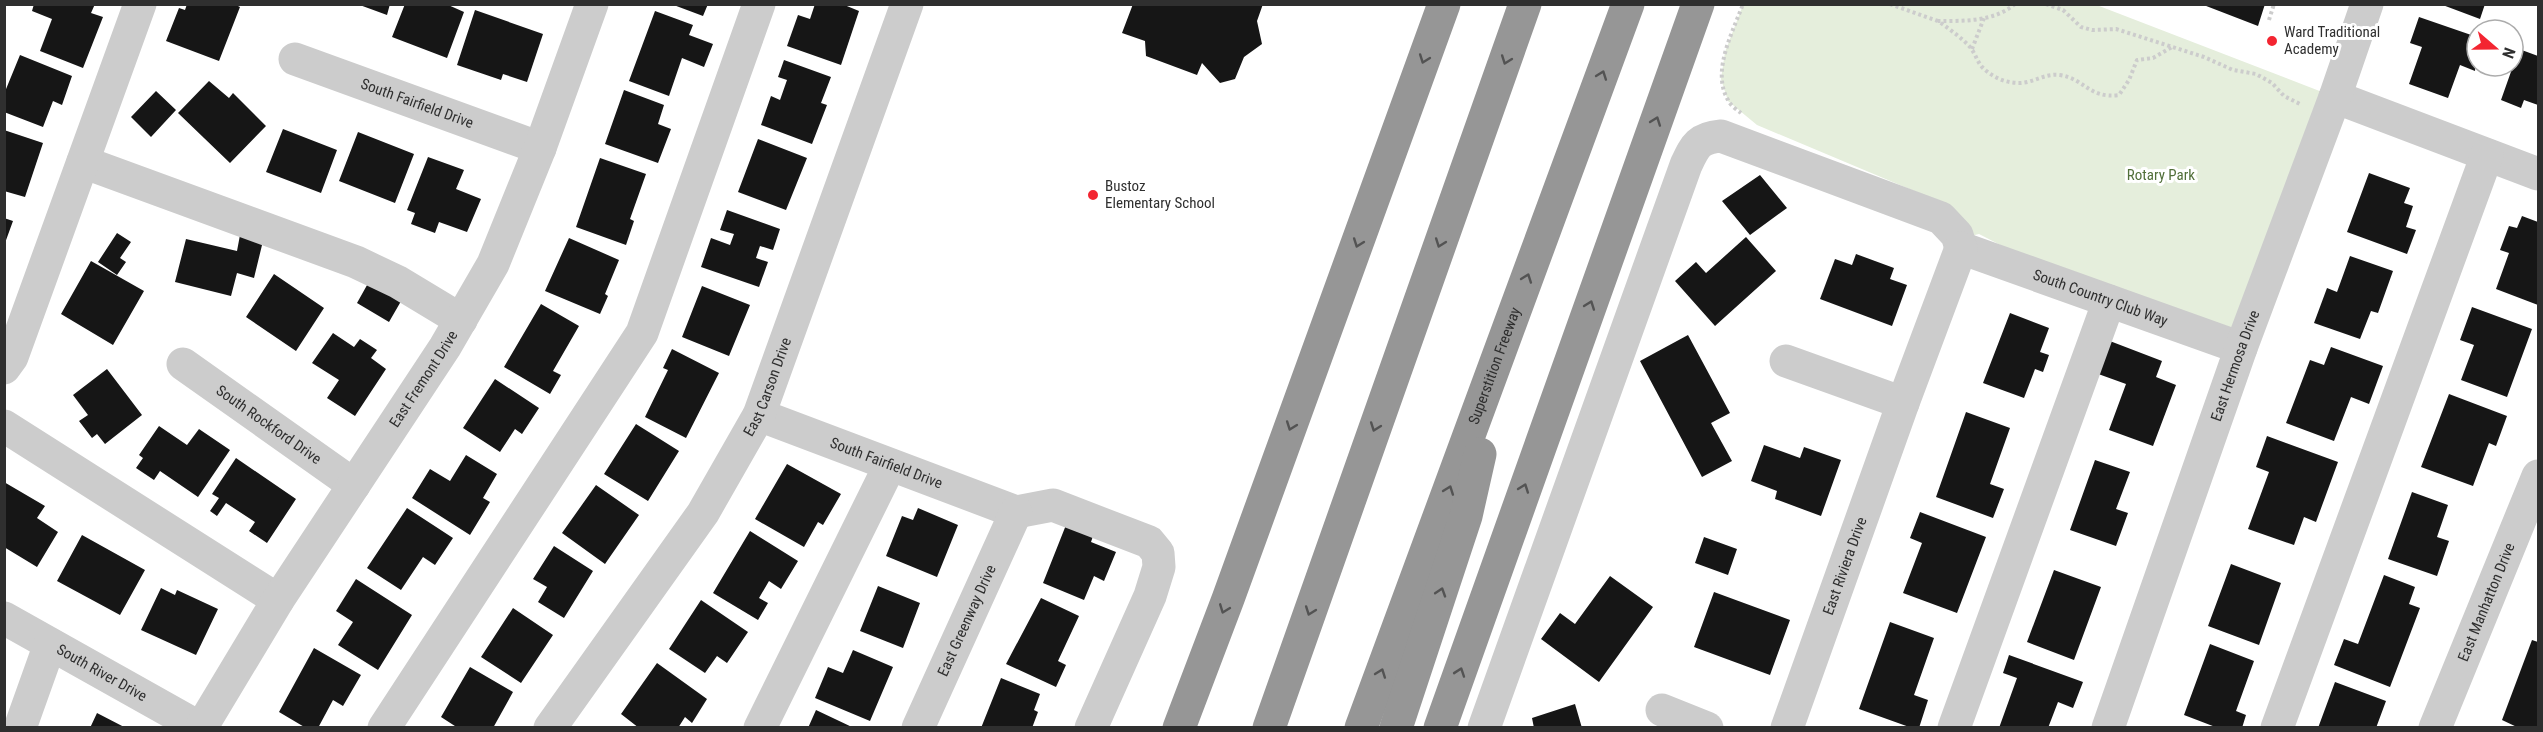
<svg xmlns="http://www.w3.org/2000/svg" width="2543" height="732" viewBox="0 0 2543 732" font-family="'Roboto Condensed',sans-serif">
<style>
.green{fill:#e5eedc}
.building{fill:#161616}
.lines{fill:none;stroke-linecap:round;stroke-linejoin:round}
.path{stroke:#ccc;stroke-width:4;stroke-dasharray:3 3;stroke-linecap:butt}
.minor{stroke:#ccc;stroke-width:33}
.highway{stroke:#969696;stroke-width:33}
.oneway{stroke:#535353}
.poi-dot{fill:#f32531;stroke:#fff;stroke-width:2}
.labels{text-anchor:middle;stroke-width:6;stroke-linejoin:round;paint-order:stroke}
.poi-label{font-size:15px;fill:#2f2f2f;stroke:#fff;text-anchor:start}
.street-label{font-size:15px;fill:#2f2f2f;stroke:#fff}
.park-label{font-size:15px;fill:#516f39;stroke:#fff}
</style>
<rect width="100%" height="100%" fill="#fff"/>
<path class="green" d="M 2094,4 L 2335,97 L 2241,348 L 2109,301 L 1979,234 L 1954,240 L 1926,196 L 1757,125 L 1728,101 L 1721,79 L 1725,52 L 1743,5 Z"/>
<path class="building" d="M 34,4 L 95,4 L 91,13 L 103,17 L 83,68 L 40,51 L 52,19 L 32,11 Z
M 187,4 L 234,4 L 240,7 L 219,61 L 166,41 L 179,8 L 185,10 Z
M 357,4 L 390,4 L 387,15 Z
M 405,4 L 446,4 L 464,12 L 447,58 L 392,37 Z
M 671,4 L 708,4 L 703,16 Z
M 815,4 L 842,4 L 859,11 L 841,65 L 787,46 L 798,15 L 810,19 Z
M 1133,4 L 1263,4 L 1257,21 L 1262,44 L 1244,57 L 1235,79 L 1220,83 L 1202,63 L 1197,75 L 1146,56 L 1145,41 L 1122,33 Z
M 2201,4 L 2265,4 L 2258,26 Z
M 2440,4 L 2485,4 L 2480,19 Z
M 475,10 L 543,34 L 527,82 L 503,74 L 501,80 L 457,65 Z
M 655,11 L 693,25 L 689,35 L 713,44 L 704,67 L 682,58 L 669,96 L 629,81 Z
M 2419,17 L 2477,37 L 2475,71 L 2460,65 L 2448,98 L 2409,84 L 2422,47 L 2410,43 Z
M 2519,49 L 2538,56 L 2538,105 L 2524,100 L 2521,108 L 2501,100 Z
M 20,55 L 72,76 L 62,105 L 53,101 L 43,127 L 4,112 L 4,94 Z
M 784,60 L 831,77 L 821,103 L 827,105 L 812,144 L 761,125 L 771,96 L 780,100 L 787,80 L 778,77 Z
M 209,81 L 229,98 L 233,93 L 266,126 L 230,163 L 178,113 Z
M 624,90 L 664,105 L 658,124 L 671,129 L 658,163 L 605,144 Z
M 156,91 L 176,110 L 151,137 L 131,117 Z
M 283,129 L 337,150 L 321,193 L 266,172 Z
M 4,130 L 43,143 L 25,197 L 4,191 Z
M 358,132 L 414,154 L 395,203 L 339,181 Z
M 758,139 L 807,158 L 786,210 L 738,192 Z
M 428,157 L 464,170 L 456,189 L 481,199 L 467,232 L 439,222 L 435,233 L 411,224 L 415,213 L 407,210 Z
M 600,158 L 646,174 L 630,219 L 634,221 L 626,245 L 576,227 Z
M 2369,173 L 2410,188 L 2404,203 L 2413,206 L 2406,227 L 2416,230 L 2407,254 L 2347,232 Z
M 1760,175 L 1787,208 L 1750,235 L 1722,201 Z
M 727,210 L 780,229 L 773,250 L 760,246 L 756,258 L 768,262 L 759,287 L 701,267 L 711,238 L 730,245 L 734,234 L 720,230 Z
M 2522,216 L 2538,222 L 2538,305 L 2496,289 L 2509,253 L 2500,250 L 2509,226 L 2517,228 Z
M 4,218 L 13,221 L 5,243 L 4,243 Z
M 117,233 L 131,242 L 120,258 L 126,262 L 117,275 L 98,262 Z
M 240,235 L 263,241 L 254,278 L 237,273 L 231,296 L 175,282 L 186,239 L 237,251 Z
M 1746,237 L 1776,271 L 1715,326 L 1675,281 L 1696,262 L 1706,273 Z
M 569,238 L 619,260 L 605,294 L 608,296 L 600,314 L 545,291 Z
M 1856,254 L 1894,268 L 1890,279 L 1907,285 L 1892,326 L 1820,299 L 1835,259 L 1852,265 Z
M 2350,256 L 2393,271 L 2378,313 L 2371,311 L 2360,339 L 2314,323 L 2327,288 L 2337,292 Z
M 91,261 L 144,291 L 113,345 L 61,314 Z
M 274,274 L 324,308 L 296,351 L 246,317 Z
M 371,278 L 404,296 L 389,322 L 357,303 Z
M 702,286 L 750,305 L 729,356 L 682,337 Z
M 541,304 L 579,326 L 553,371 L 561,375 L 550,394 L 504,367 Z
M 2472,307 L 2532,329 L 2507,397 L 2461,380 L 2474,345 L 2460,340 Z
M 2010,313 L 2049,328 L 2040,352 L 2049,355 L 2043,372 L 2035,369 L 2024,398 L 1983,383 Z
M 333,333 L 354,347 L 360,339 L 377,350 L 371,358 L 386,369 L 355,416 L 327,398 L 339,380 L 312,363 Z
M 1688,335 L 1730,413 L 1711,423 L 1732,461 L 1702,477 L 1640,361 Z
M 2102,338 L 2162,361 L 2156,377 L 2176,385 L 2153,446 L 2109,430 L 2126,384 L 2090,371 Z
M 2331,347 L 2383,366 L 2369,404 L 2351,397 L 2334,441 L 2286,423 L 2310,360 L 2324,365 Z
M 672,349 L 719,373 L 686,438 L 645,417 L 668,370 L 663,368 Z
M 107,369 L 142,415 L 105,444 L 97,434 L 92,438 L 79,421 L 88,415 L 73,395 Z
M 495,379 L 539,408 L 522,434 L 515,429 L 500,452 L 463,428 Z
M 2449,394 L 2507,416 L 2496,446 L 2489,443 L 2473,486 L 2421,467 Z
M 1966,412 L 2010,428 L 1990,484 L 2004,489 L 1993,518 L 1936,497 Z
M 636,424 L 679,451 L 648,501 L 604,474 Z
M 159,426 L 187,445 L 199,429 L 230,450 L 198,497 L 160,471 L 154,480 L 136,468 L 143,458 L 139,455 Z
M 2267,436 L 2338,462 L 2316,522 L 2304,517 L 2294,545 L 2248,529 L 2269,472 L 2256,467 Z
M 1764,445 L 1800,458 L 1804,447 L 1841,460 L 1821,516 L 1775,499 L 1777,491 L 1751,481 Z
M 466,455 L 497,474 L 483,498 L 490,502 L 470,535 L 412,498 L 430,469 L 450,481 Z
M 236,458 L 296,499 L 267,543 L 249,531 L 255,522 L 226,503 L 217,516 L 210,511 L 219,498 L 212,494 Z
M 2095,460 L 2130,472 L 2116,509 L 2128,513 L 2116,546 L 2070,530 Z
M 787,464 L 841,494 L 823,525 L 818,522 L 804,547 L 755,519 Z
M 4,482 L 45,506 L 37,518 L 58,532 L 37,567 L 4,547 Z
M 596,485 L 639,515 L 605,564 L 562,533 Z
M 2412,492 L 2448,505 L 2437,537 L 2449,541 L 2437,576 L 2388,559 Z
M 407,508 L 453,538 L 435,565 L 423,557 L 401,590 L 367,568 Z
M 918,508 L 958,525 L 937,577 L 886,556 L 902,516 L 913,520 Z
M 1920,512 L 1986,537 L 1957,613 L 1903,593 L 1922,543 L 1910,538 Z
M 1066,525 L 1093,536 L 1091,542 L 1116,552 L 1104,581 L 1094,576 L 1084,600 L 1043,583 Z
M 750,531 L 798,561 L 781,589 L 769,581 L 759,598 L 768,603 L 758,620 L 713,593 Z
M 82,535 L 145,570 L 120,615 L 57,581 Z
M 1704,537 L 1737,549 L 1728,575 L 1695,563 Z
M 554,546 L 593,571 L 564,618 L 538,602 L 547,587 L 533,579 Z
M 2231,564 L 2281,583 L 2259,645 L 2208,626 Z
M 2054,570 L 2101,587 L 2074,660 L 2027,642 Z
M 2384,575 L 2415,587 L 2409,604 L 2420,608 L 2390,687 L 2334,665 L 2344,639 L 2358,644 Z
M 1610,576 L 1653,607 L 1599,682 L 1541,639 L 1560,613 L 1575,624 Z
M 356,579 L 412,615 L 378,670 L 338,645 L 353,622 L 336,611 Z
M 878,586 L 920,603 L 903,648 L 860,631 Z
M 161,588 L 175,595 L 177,590 L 218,609 L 196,655 L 141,630 Z
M 1714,592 L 1790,620 L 1770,675 L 1694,647 Z
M 1041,598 L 1079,616 L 1058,661 L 1066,665 L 1056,687 L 1006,664 Z
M 701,600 L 748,632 L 727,663 L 717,656 L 705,673 L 669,649 Z
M 513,608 L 553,635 L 521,683 L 481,657 Z
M 1890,622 L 1934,638 L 1914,695 L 1928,700 L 1919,728 L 1912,728 L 1859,709 Z
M 2532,640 L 2538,642 L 2538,728 L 2519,728 L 2502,720 Z
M 2210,644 L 2254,661 L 2236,711 L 2246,715 L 2242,728 L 2218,728 L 2184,715 Z
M 314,648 L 361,675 L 343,706 L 333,700 L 318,728 L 306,728 L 279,712 Z
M 853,650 L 893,667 L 870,721 L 815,698 L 828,667 L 843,673 Z
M 2009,655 L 2083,682 L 2073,708 L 2058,702 L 2048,728 L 1999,728 L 2017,678 L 2003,673 Z
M 657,663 L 707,699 L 692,723 L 685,717 L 678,728 L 639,728 L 621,714 Z
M 470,667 L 513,692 L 493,728 L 458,728 L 441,717 Z
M 1001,678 L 1040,694 L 1034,710 L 1038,712 L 1032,728 L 981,728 Z
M 2335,682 L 2386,701 L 2376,728 L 2318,728 Z
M 1575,704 L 1582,728 L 1534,728 L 1532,718 Z
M 816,710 L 854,728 L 808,728 Z
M 97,713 L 126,728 L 90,728 Z"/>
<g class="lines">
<path class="path" d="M 1890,4 L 1938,21
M 2015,4 C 1994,22 1963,21 1938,21 C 1949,29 1961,37 1970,47 C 1975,53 1977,61 1982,67 C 1992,77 2005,83 2019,83 C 2033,83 2045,73 2060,75 C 2085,79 2089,99 2119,95 L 2129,80 L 2137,60 L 2153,58 L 2172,47
M 2046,4 L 2063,10 L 2081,27 L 2092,30 L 2116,29 L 2204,57 L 2233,70 L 2256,74 L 2272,83 L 2284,96 L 2302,105
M 2269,20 L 2274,4
M 1972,49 L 1984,18
M 1741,113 C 1737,110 1730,105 1728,100 C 1711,71 1733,32 1743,4"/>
<g class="minor">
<path id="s1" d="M 295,59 L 540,148"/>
<path d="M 2335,97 L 2538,174"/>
<path d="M 83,162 L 356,262 L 398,282 L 461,320"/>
<path id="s2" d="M 1961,248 L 2241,348"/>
<path d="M 1786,361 L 1903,403"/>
<path id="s3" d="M 183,364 L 354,485"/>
<path d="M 4,368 L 12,357 L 140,4"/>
<path id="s4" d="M 759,415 L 1016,512"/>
<path d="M 4,426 L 278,600"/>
<path d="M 1016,512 L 1053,505 L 1149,542 L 1158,553 L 1159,567 L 1150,596 L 1091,728"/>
<path id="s5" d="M 4,618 L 200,728"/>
<path d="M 1662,710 L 1707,728"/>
<path d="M 20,728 L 50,644"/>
<path id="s6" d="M 201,728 L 278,600 L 445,347 L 493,264 L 540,148 L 592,4"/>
<path d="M 384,728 L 642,333 L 759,4"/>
<path id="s7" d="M 550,728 L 703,513 L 759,415 L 907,4"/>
<path d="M 760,728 L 890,465"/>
<path id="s8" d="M 918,728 L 1016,512"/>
<path d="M 1484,728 L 1686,165 C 1695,146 1698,138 1721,136 L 1941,218 L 1957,235 L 1961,248"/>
<path id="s9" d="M 1787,728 L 1903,403 L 1961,248"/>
<path d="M 1954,728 L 2109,301"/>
<path id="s10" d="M 2108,728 L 2241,348 L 2335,97 L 2367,4"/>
<path d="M 2277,728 L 2487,155"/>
<path id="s11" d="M 2435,728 L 2538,476"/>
</g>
<g class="highway">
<path d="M 1179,728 L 1228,599 L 1444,4"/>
<path d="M 1269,728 L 1525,4"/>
<path id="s12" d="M 1361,728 L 1628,4"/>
<path d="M 1396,728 L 1466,516 L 1480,454"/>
<path d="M 1440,728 L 1698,4"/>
</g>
</g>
<defs><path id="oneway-chevron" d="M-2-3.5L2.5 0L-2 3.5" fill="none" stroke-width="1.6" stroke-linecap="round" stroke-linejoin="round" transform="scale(1.5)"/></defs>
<g class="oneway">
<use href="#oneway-chevron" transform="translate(1424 59) rotate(110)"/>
<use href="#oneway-chevron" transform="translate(1506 60) rotate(110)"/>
<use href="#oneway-chevron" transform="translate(1602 75) rotate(-70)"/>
<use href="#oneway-chevron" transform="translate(1656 121) rotate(-70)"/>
<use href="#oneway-chevron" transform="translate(1358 243) rotate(110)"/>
<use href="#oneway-chevron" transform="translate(1440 243) rotate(110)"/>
<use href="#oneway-chevron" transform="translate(1527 278) rotate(-70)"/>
<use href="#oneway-chevron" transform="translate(1590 305) rotate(-70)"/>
<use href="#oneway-chevron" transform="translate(1291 426) rotate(110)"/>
<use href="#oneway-chevron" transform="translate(1375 427) rotate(110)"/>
<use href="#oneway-chevron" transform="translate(1524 488) rotate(-70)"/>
<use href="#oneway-chevron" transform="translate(1449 490) rotate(-70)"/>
<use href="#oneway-chevron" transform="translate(1441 592) rotate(-72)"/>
<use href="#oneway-chevron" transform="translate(1224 609) rotate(111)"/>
<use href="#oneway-chevron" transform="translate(1310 611) rotate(110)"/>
<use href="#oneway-chevron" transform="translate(1460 672) rotate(-71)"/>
<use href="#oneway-chevron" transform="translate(1381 673) rotate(-70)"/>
</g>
<g class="poi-dot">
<circle cx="2272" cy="41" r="6"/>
<circle cx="1093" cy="195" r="6"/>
</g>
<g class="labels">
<g class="poi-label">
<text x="2284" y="37">Ward Traditional<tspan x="2284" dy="17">Academy</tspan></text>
<text x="1105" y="191">Bustoz<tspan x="1105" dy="17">Elementary School</tspan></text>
</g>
<g class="street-label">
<text dy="5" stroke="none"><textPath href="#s1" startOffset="130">South Fairfield Drive</textPath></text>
<text dy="5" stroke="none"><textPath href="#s2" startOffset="148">South Country Club Way</textPath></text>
<text dy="5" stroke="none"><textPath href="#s10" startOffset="384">East Hermosa Drive</textPath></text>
<text dy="5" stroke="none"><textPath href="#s12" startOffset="386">Superstition Freeway</textPath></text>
<text dy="5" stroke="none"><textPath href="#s6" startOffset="414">East Fremont Drive</textPath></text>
<text dy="5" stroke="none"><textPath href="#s7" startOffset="406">East Carson Drive</textPath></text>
<text dy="5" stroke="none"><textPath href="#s3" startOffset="105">South Rockford Drive</textPath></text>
<text dy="5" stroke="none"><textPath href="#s4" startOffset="136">South Fairfield Drive</textPath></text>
<text dy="5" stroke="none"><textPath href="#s9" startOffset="172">East Riviera Drive</textPath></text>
<text dy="5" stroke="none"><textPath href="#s11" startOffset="136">East Manhatton Drive</textPath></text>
<text dy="5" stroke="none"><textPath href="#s8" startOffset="118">East Greenway Drive</textPath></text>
<text dy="5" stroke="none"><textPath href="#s5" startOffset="112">South River Drive</textPath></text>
</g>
<g class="park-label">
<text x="2161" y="180">Rotary Park</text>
</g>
</g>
<rect width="2543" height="732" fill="none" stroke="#2f2f2f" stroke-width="12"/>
<g transform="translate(2495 48) rotate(110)"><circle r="28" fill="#ffffff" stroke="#acacac" stroke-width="1.5"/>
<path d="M0-4.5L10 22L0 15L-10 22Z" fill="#f32531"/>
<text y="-9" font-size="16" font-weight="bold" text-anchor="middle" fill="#2f2f2f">N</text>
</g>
</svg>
